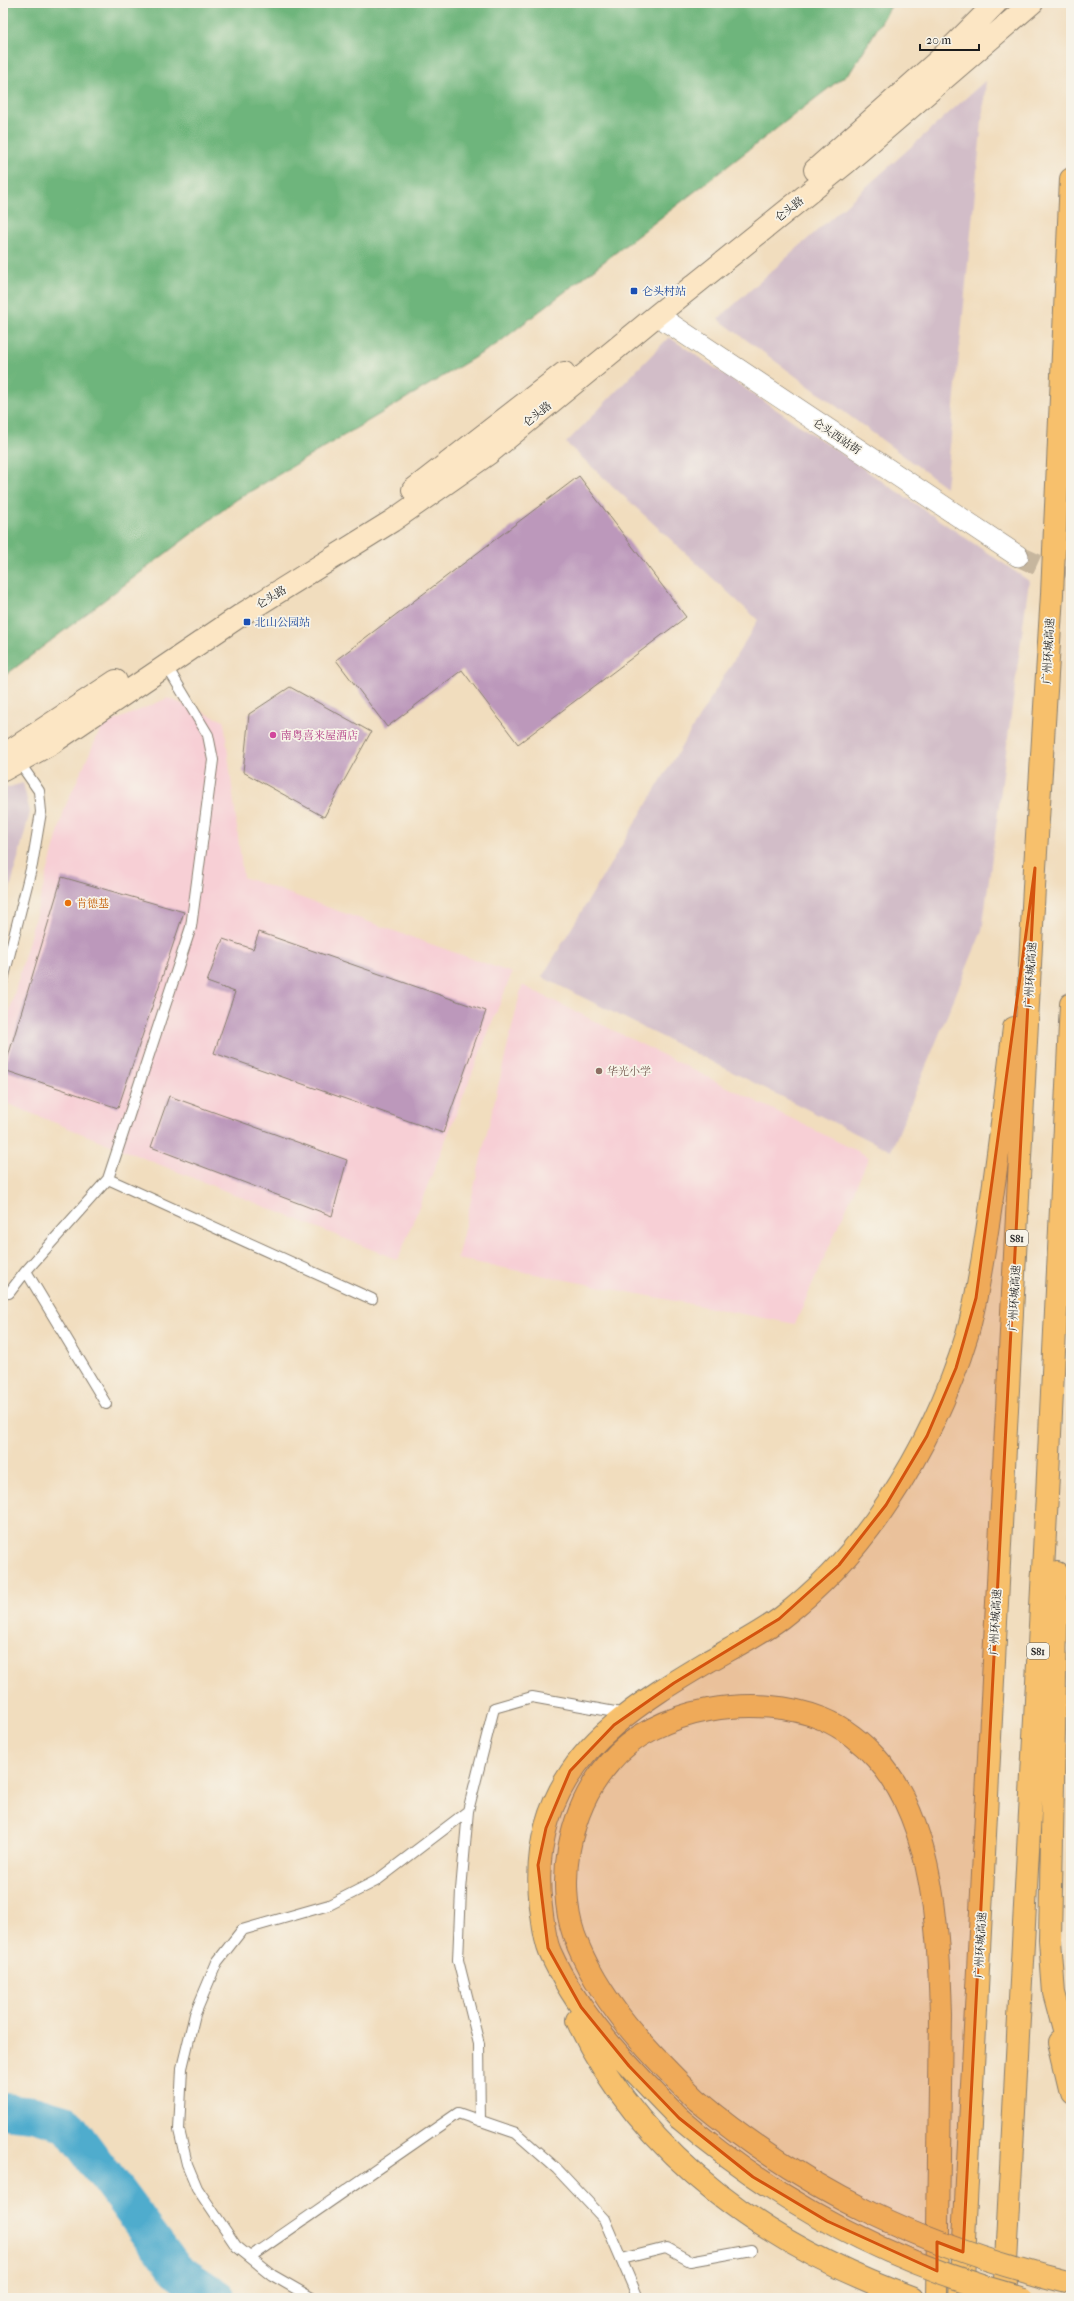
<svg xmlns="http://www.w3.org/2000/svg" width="1074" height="2301" viewBox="0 0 1074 2301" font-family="'IM FELL French Canon','Noto Serif SC',serif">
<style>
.built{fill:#f7cfd5}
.industrial{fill:#d2bdc8}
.forest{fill:#6eb57b;stroke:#45684c}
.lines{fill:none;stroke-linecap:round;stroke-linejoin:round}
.river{stroke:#4faccd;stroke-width:36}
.building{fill:#bc98bb}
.street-tunnel{stroke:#c6b69e;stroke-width:21;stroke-dasharray:21 10;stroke-linecap:butt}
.lane-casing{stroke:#867c6d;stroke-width:12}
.street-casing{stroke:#867c6d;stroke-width:22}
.secondary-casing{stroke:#867c6d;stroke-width:24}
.highway-casing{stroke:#867c6d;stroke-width:24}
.lane{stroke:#fff;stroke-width:10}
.street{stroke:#fff;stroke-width:21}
.secondary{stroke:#fce6c4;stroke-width:22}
.highway{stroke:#f7c06c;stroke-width:22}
.highway-bridge-casing{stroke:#867c6d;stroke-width:24;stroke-linecap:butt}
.highway-bridge{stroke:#f7c06c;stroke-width:22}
.marked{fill:#d4530e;fill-opacity:0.2;stroke:#d4530e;stroke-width:3;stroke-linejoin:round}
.transit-dot{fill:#1a4fb4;stroke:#f7f3e8;stroke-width:1.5}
.hotel-dot{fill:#d1479c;stroke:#f7f3e8;stroke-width:1.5}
.food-dot{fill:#e8710a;stroke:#f7f3e8;stroke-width:1.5}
.education-dot{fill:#8d6e63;stroke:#f7f3e8;stroke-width:1.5}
.labels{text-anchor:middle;stroke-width:3.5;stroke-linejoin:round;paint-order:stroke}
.shield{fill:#f7f3e8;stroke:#5e5c59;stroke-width:1}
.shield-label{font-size:10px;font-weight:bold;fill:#1c1c1c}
.street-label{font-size:11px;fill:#1c1c1c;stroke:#f7f3e8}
.transit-label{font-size:11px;fill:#164399;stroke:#f7f3e8;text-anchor:start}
.hotel-label{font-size:11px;fill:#b23c85;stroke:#f7f3e8;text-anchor:start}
.food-label{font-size:11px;fill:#c56008;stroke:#f7f3e8;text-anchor:start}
.education-label{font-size:11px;fill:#785e54;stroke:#f7f3e8;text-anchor:start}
</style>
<rect width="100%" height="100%" fill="#f7f3e8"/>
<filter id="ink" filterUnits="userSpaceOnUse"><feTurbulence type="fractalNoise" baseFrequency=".025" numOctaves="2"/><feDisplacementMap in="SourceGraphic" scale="8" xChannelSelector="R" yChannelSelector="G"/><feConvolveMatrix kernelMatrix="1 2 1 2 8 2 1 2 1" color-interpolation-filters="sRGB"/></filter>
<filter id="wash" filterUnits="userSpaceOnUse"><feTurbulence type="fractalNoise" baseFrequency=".012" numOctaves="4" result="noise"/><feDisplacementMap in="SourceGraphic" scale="16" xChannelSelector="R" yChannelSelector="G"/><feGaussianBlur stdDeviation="0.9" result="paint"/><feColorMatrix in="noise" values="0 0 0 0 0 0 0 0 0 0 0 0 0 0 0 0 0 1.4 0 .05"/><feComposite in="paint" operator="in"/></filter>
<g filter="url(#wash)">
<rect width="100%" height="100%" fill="#f1ddbe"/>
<path class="built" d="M 168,698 L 224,721 L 243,877 L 512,973 L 398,1260 L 3,1102 L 3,1036 L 65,807 L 102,726 Z
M 522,985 L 869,1157 L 795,1324 L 457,1259 Z"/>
<path class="industrial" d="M 986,80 L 946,487 L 718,319 Z
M 669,337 L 1029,581 L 982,931 L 891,1151 L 542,977 L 758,620 L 566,443 Z
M 23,783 L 30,812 L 3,916 L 3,789 Z"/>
<path class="forest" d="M 3,3 L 893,3 L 851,71 L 497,344 L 236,500 L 3,677 Z"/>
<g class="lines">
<path class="river" d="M 3,2111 L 33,2114 L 67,2124 L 175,2269 L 218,2298"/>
</g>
<g id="blocks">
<path class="building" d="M 579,476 L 686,617 L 518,744 L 462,670 L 387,727 L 336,660 Z
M 290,687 L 371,732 L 324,817 L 243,772 L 249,714 Z
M 62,877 L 184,912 L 118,1108 L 4,1070 Z
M 259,932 L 486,1011 L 443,1133 L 214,1053 L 235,992 L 207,982 L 223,939 L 253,949 Z
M 169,1096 L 347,1160 L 332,1216 L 151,1147 Z"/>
</g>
</g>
<g filter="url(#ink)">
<use href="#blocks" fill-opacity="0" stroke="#867c6d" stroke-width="1"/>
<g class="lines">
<path class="street-tunnel" d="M 1018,556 L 1071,580"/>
<g class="lane-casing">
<path id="lane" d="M 3,980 L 32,865 L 41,812 L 39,791 L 19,762
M 108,1179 L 372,1299
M 26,1271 L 106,1404
M 9,1293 L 26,1271 L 108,1179 L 191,927 L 213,760 L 208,735 L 166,665
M 480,2121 L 479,2044 L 458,1960 L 461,1890 L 468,1811 L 494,1708 L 532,1697 L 626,1714
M 250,2257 L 458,2113 L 516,2133 L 557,2169 L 604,2219 L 638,2298
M 622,2259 L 666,2248 L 690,2261 L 751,2250
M 312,2298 L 272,2275 L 236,2246 L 197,2188 L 187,2164 L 179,2130 L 182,2068 L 195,2014 L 217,1962 L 242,1930 L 329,1905 L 376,1881 L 468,1811"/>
</g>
<g class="street-casing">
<path id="street" d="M 657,315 L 1018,556"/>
</g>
<g class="secondary-casing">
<path id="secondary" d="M 815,170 L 939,60 L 996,3
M 413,490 L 564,373
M 13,749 L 116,681
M 3,770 L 52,743 L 241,615 L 392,521 L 488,454 L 657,315 L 846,163 L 1032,3"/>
</g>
<g class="highway-casing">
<path id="highway" d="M 1057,1573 L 1050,1940 L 1054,1993 L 1071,2057
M 577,2020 C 642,2159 772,2248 912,2298
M 1059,2042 L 1071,2092
M 697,2100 C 648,2052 598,2001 574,1935 C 565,1909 564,1876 569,1849 C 575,1817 587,1788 609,1763 C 655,1707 758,1692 823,1719 C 843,1727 863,1743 877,1759 C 934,1822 939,1935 941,2016 L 937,2298
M 679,2118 C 630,2068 579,2017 550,1952 C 544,1938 543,1921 541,1907 C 532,1833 557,1773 614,1725 C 642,1701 675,1681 707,1662 C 732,1648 758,1635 781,1618 C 823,1586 859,1546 888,1502 C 922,1451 949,1394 967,1335 C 976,1303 981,1270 986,1238 C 997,1168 1005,1098 1014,1028
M 961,2298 L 1035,868 L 1052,594 L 1071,179
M 1004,2298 L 1047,1495 L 1071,1004"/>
</g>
<use href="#lane" class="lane"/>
<use href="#street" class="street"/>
<use href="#secondary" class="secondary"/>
<use href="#highway" class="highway"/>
<g class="highway-bridge-casing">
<path id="highway-bridge" d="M 697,2100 C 809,2194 930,2249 1071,2283
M 679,2118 C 780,2205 893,2264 1023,2298"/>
</g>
<use href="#highway-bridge" class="highway-bridge"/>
</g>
</g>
<path class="marked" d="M 1035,868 L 963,2252 L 937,2242 L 937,2271 L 827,2221 L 753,2177 L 679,2118 L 629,2066 L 581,2007 L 548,1948 L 538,1865 L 546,1828 L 570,1771 L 614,1725 L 674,1683 L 779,1619 L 839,1565 L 886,1505 L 927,1436 L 956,1368 L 976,1298 Z"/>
<g class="transit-dot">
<rect x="630" y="287" width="8" height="8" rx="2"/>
<rect x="243" y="618" width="8" height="8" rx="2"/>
</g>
<circle class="hotel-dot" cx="273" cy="735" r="4"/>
<circle class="food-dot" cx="68" cy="903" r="4"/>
<circle class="education-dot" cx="599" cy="1071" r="4"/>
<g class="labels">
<g class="shield">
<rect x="1006" y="1230" width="22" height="16" rx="3"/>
<rect x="1027" y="1643" width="22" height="16" rx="3"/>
</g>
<g class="shield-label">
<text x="1017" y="1242">S81</text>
<text x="1038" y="1655">S81</text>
</g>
<g class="street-label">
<text transform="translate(789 209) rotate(-38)" y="4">仑头路</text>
<text transform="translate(537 414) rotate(-39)" y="4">仑头路</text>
<text transform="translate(837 436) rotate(34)" y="4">仑头西站街</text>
<text transform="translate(271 597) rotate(-31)" y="4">仑头路</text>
<text transform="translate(1048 651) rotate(-87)" y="4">广州环城高速</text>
<text transform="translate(1030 975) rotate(-87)" y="4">广州环城高速</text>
<text transform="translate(1014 1298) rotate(-87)" y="4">广州环城高速</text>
<text transform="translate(995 1622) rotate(-87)" y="4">广州环城高速</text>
<text transform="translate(980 1945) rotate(-87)" y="4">广州环城高速</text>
</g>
<g class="transit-label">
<text x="642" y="295">仑头村站</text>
<text x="255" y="626">北山公园站</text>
</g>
<g class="hotel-label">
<text x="281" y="739">南粤喜来屋酒店</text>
</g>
<g class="food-label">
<text x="76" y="907">肯德基</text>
</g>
<g class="education-label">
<text x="607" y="1075">华光小学</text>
</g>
</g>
<rect width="1074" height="2301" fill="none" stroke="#f7f3e8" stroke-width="16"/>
<path d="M920 44v6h59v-6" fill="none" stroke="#1c1c1c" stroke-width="2"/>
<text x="926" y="44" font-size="12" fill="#1c1c1c" stroke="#f7f3e8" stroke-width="3" paint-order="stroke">20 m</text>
</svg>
